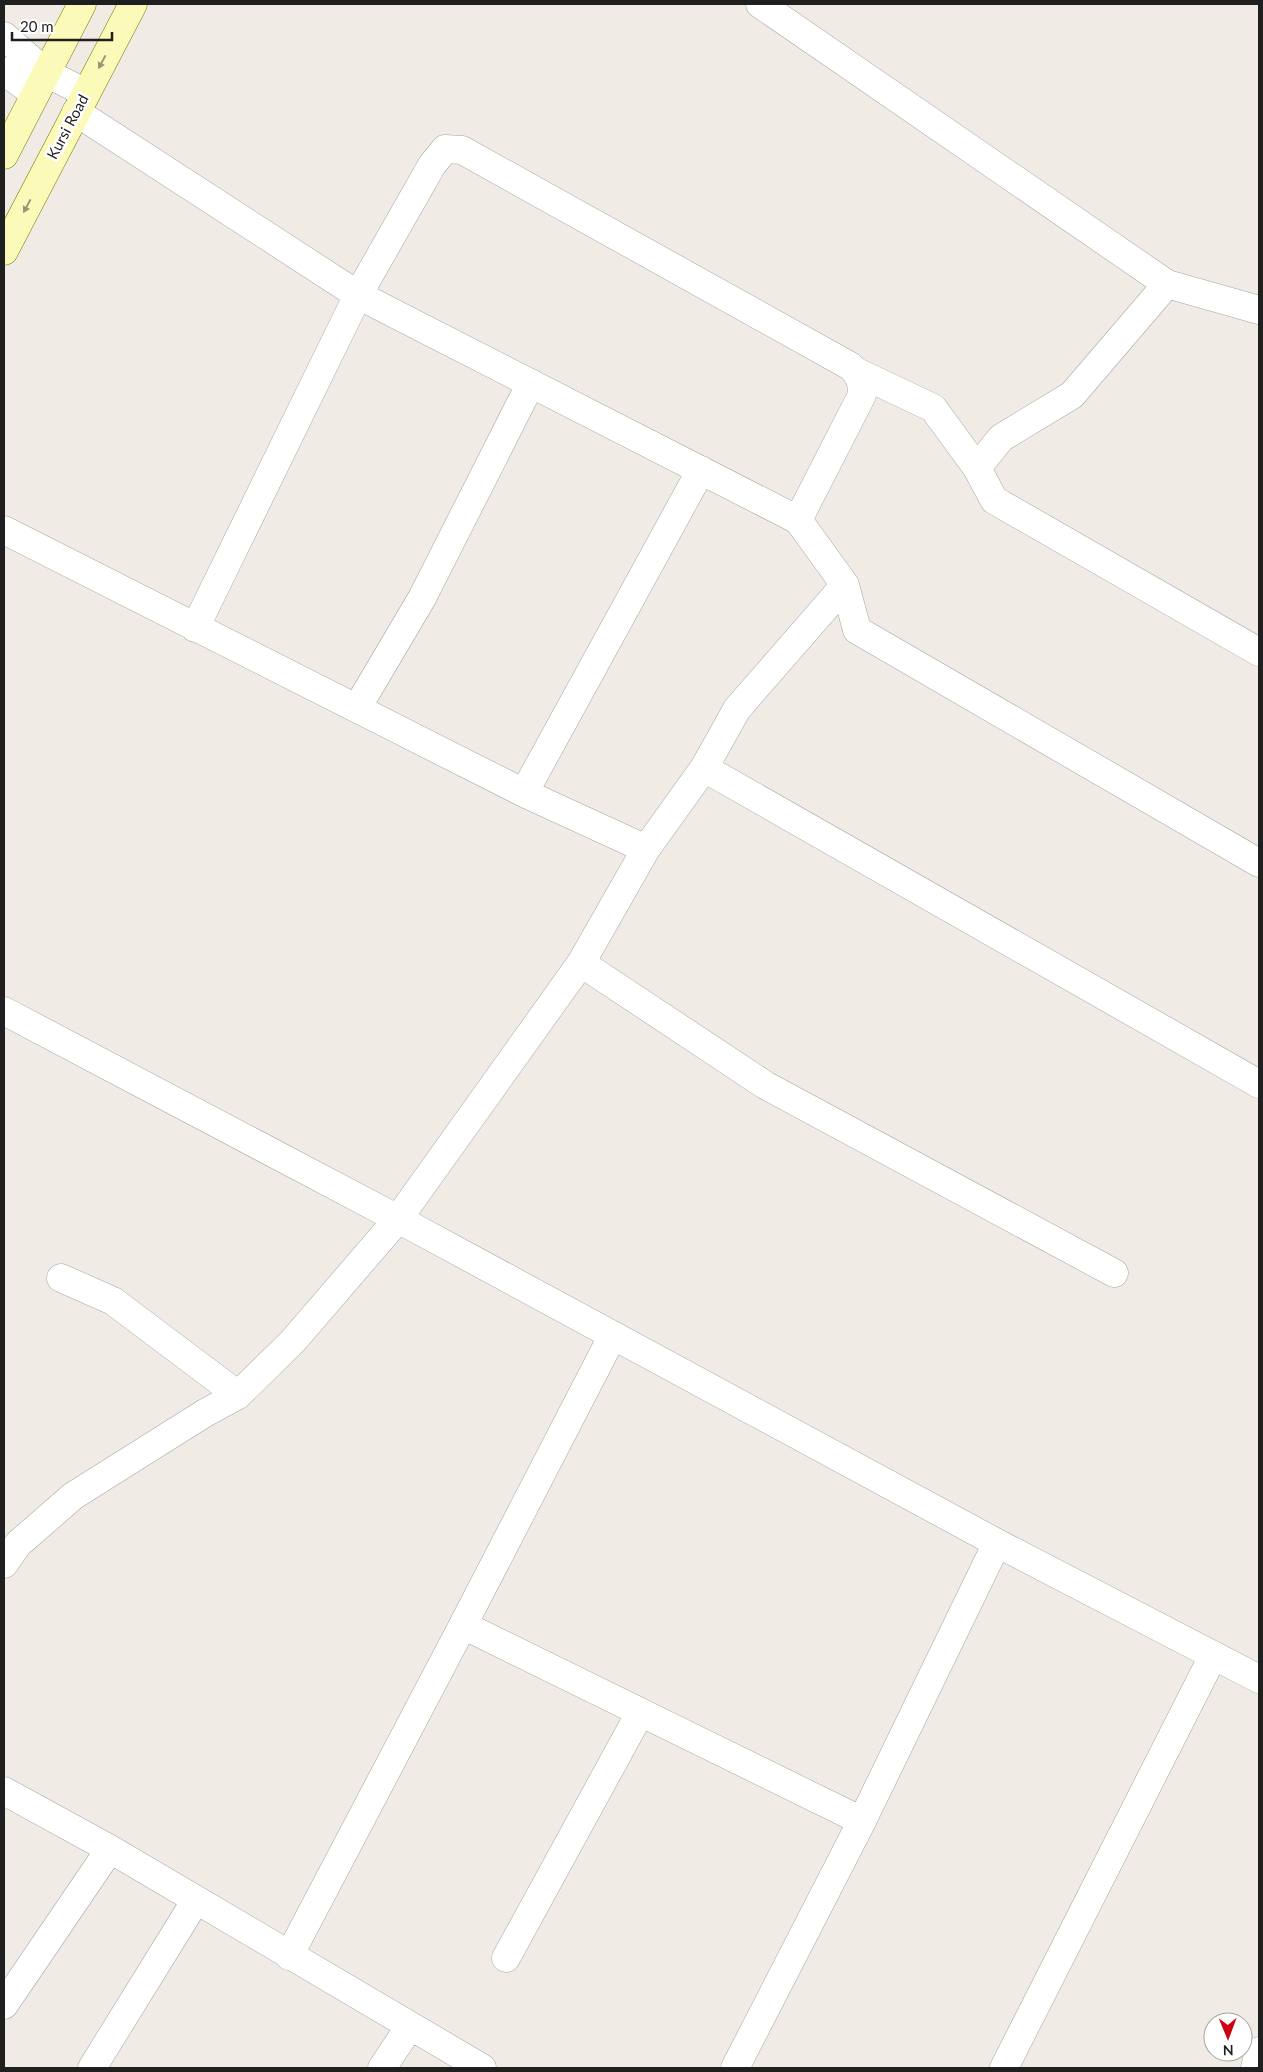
<svg xmlns="http://www.w3.org/2000/svg" width="1263" height="2072" viewBox="0 0 1263 2072" font-family="Lato,sans-serif">
<style>
.lines{fill:none;stroke-linecap:round;stroke-linejoin:round}
.minor-casing{stroke:#a6a6a6;stroke-width:29}
.secondary-casing{stroke:#787c01;stroke-width:29}
.minor{stroke:#fff;stroke-width:28}
.secondary{stroke:#fcfab8;stroke-width:28}
.oneway{fill:#999773}
.labels{text-anchor:middle;stroke-width:5;stroke-linejoin:round;paint-order:stroke}
.street-label{font-size:15px;fill:#1f1f1f;stroke:#fff}
</style>
<rect width="100%" height="100%" fill="#f0ece5"/>
<g class="lines">
<g class="minor-casing">
<path id="minor" d="M 760,4 L 1167,284 L 1259,310
M 4,36 L 46,73 L 86,93
M 4,71 L 35,94
M 76,112 L 358,295 L 432,165 L 445,149 L 462,150 L 850,366 C 860,375 862,382 862,395 L 798,520 L 358,295 L 195,628
M 857,372 L 933,408 L 977,468 L 994,500 L 1259,652
M 977,468 L 1001,438 L 1072,395 L 1167,284
M 798,520 L 845,585 L 857,630 L 1259,863
M 4,530 L 524,793 L 646,849
M 357,708 L 422,598 L 531,383
M 704,768 L 1259,1084
M 524,793 L 701,470
M 581,963 L 765,1085 L 1114,1273
M 4,1011 L 398,1219 L 997,1543 L 1259,1679
M 61,1278 L 113,1301 L 238,1395
M 4,1564 L 18,1544 L 73,1496 L 205,1413 L 238,1395 L 293,1341 L 398,1219 L 581,963 L 646,849 L 704,768 L 737,709 L 845,585
M 463,1625 L 862,1821
M 4,1791 L 110,1849 L 482,2068
M 289,1956 L 463,1625 L 613,1335
M 506,1958 L 640,1713
M 4,2005 L 110,1849
M 92,2068 L 196,1900
M 382,2068 L 410,2026
M 735,2068 L 862,1821 L 997,1543
M 1004,2068 L 1213,1656
M 1255,2068 L 1259,2051"/>
</g>
<g class="secondary-casing">
<path id="secondary" d="M 4,155 L 82,4
M 4,251 L 133,4"/>
</g>
<use href="#minor" class="minor"/>
<use href="#secondary" class="secondary"/>
</g>
<defs><path id="oneway-solid" d="M-6-.8H1V-3.2L6.5 0L1 3.2V.8H-6Z" transform="scale(1.25)"/></defs>
<g class="oneway">
<use href="#oneway-solid" transform="translate(102 62) rotate(118)"/>
<use href="#oneway-solid" transform="translate(27 206) rotate(118)"/>
</g>
<g class="labels">
<g class="street-label">
<text transform="translate(68 127) rotate(-62)" y="5">Kursi Road</text>
</g>
</g>
<rect width="1263" height="2072" fill="none" stroke="#1f1f1f" stroke-width="10"/>
<g transform="translate(1228 2037) rotate(179)"><circle r="24" fill="#ffffff" stroke="#a5a5a5"/>
<path d="M0-4L9 19L0 12L-9 19Z" fill="#cf0011"/>
<text y="-8" font-size="14" font-weight="bold" text-anchor="middle" fill="#1f1f1f">N</text>
</g>
<path d="M12 32v8h100v-8" fill="none" stroke="#1f1f1f" stroke-width="2.5"/>
<text x="20" y="32" font-size="15" fill="#1f1f1f" stroke="#ffffff" stroke-width="4" paint-order="stroke">20 m</text>
</svg>
